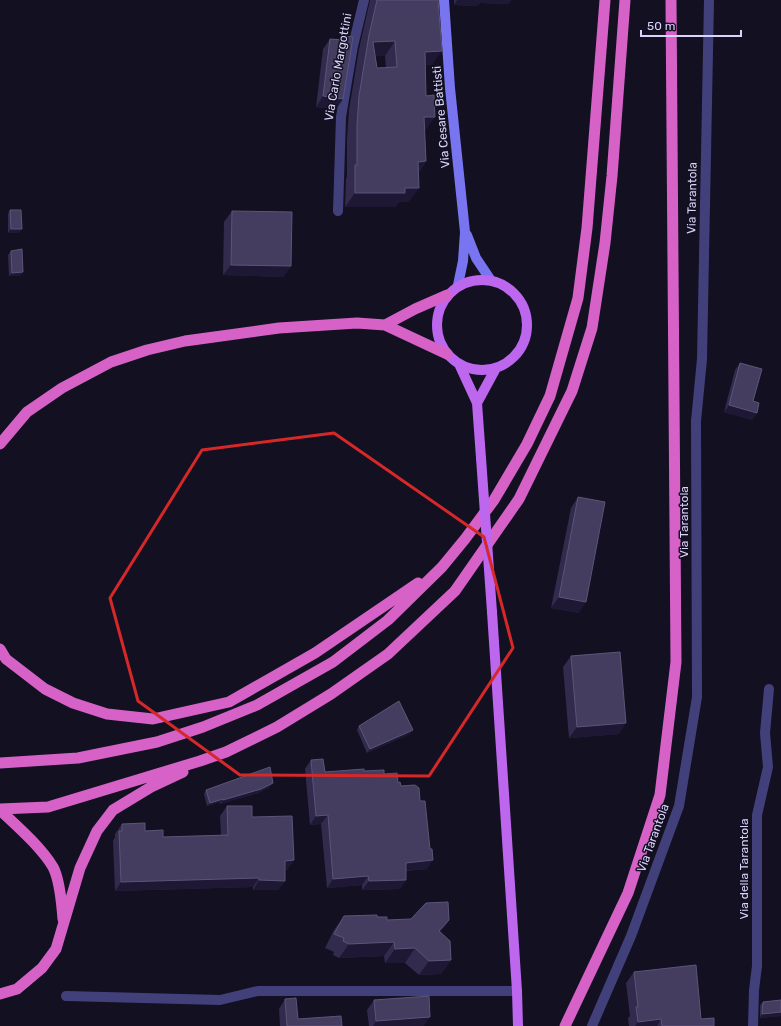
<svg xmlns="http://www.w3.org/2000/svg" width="781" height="1026" viewBox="0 0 781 1026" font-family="Rubik,sans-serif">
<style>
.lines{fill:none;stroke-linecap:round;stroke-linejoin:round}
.minor{stroke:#42407b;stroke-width:10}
.secondary{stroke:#7975f1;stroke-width:10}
.primary{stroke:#bd67ef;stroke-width:10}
.trunk{stroke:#d662c8;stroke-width:11}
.primary-bridge{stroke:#bd67ef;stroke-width:10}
.wall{fill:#322b4d;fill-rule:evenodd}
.shaded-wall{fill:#1e1834}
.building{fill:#443d60;stroke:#5b5578;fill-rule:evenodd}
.marked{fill:none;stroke:#d62828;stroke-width:3;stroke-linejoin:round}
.labels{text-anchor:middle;stroke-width:3;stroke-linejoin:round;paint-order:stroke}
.street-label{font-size:12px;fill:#d9d4fb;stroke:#131021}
</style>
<rect width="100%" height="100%" fill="#131021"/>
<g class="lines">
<path class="minor" d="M 338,211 L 341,117 L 353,46 L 364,0
M 66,996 L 220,1000 L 258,991 L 517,991
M 592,1026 L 631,936 L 679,806 L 697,697 L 696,421 L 702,359 L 709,0
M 753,1026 L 754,990 L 757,966 L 757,815 L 768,767 L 765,733 L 769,689"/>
<path class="secondary" d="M 444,0 L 450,88 L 465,232 L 463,261 L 458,285
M 467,235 L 476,258 L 490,279"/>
<path class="primary" d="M437 325a45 45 0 1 1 90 0a45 45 0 1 1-90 0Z
M 459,364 L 477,403 L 481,458
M 477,403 L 496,368
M 492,612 L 517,991 L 518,1026"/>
<path class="trunk" d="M 385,325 L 415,309 L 447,295
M 0,444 L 27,412 L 62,388 L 111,362 L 147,350 L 185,341 L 279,328 L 357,323 L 385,325 L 447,354
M 0,649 L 6,659 L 45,689 L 73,703 L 107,714 L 153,719 L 229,702 L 315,653 L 418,583
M 0,763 L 78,758 L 157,742 L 203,727 L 257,705 L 333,662 L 388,620 L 442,567 L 465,539 L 494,500 L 527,444 L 550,396 L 578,298 L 587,228 L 605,0
M 0,809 L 48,807 L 200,761 L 226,752 L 277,727 L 331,694 L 388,654 L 455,591 L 519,499 L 572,391 L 592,328 L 605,243 L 612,176 L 625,0
M 0,810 C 17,826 41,847 53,867 C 59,878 62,906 63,919
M 0,994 L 17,989 L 42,968 L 56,949 L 80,868 L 97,831 L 113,810 L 151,787 L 183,772
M 565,1026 L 628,893 L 660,795 L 676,662 L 671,0"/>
<path class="primary-bridge" d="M 481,458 L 492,612"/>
</g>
<path class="wall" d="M 370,0 L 438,0 L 432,65 L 425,65 L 425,131 L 424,131 L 426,161 L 419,172 L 409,202 L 399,202 L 395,207 L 345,207 L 346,179 L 347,177 L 347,139 L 349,110 L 359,49 ZM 375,56 L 385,56 L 386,68 L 377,68 Z
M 454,0 L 511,0 L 508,4 L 480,3 L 477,6 L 454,5 Z
M 344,36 L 343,99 L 336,109 L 316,107 L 323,49 L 330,39 L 342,40 Z
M 10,210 L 19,233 L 8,233 L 8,214 Z
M 232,211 L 291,266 L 283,277 L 223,275 L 224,222 Z
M 11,251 L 23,272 L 20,276 L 9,276 L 8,255 Z
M 740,363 L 757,413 L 752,420 L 724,412 L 735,370 Z
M 578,497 L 579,613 L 551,608 L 571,508 Z
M 571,656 L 619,734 L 569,738 L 563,667 Z
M 359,726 L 410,734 L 367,753 L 357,730 Z
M 311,760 L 325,772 L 364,771 L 384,774 L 398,783 L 401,786 L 427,869 L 406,871 L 406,880 L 400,889 L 362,890 L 362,885 L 327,888 L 321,824 L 310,825 L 305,769 Z
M 270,787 L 258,793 L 220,804 L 220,802 L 207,806 L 204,794 L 206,790 Z
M 227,806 L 252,817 L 294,860 L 287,870 L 285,870 L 285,881 L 278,890 L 253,890 L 253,887 L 115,891 L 113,841 L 115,837 L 115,834 L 122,824 L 145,831 L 163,837 L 221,835 L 220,816 Z
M 344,916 L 377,917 L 387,920 L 449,920 L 440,933 L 451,960 L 441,974 L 419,975 L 405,963 L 385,963 L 384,956 L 339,958 L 333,955 L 334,952 L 325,948 L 334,930 Z
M 634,972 L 701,1019 L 714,1026 L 629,1026 L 628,1018 L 630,1016 L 626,983 Z
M 285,999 L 298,1019 L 342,1026 L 280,1026 L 279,1009 Z
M 374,1000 L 424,1026 L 369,1026 L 367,1010 Z
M 781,1000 L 781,1016 L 760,1018 L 760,1005 L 763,1002 Z"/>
<path class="shaded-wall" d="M 457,0 L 511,0 L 508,4 L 480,3 L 477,6 L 454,5 Z
M 395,41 L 385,56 L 365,57 L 373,42 Z
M 442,51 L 432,65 L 415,66 L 425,52 Z
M 323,96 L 343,99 L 336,109 L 316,107 Z
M 424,117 L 435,117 L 425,131 L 414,131 Z
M 426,161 L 416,176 L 418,162 Z
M 405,188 L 419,188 L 409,202 L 399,202 L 395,207 L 345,207 L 355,193 Z
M 11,229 L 22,229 L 19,233 L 8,233 Z
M 231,265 L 291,266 L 283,277 L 223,275 Z
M 23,272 L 20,276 L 9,276 L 12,273 Z
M 729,405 L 757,413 L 752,420 L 724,412 Z
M 559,597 L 586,602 L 579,613 L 551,608 Z
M 626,723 L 619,734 L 569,738 L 577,727 Z
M 413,730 L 410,734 L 367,753 L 370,749 Z
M 273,783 L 270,787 L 258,793 L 220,804 L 223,800 Z
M 223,799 L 220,802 L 207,806 L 210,803 Z
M 328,815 L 321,824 L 310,825 L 316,816 Z
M 294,860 L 287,870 L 278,870 L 285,861 Z
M 433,860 L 427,869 L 400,871 L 406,863 Z
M 368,876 L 362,885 L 327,888 L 333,879 Z
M 259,878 L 253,887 L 115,891 L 121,882 Z
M 259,880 L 285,881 L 278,890 L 253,890 Z
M 406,880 L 400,889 L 362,890 L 369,881 Z
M 449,920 L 439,935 L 439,931 Z
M 394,942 L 384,956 L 339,958 L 349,944 Z
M 415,948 L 405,963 L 385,963 L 395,949 Z
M 451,960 L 441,974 L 419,975 L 429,961 Z
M 781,1012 L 781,1016 L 760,1018 L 762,1014 Z
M 430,1017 L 424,1026 L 373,1026 L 376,1021 Z
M 661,1019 L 657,1026 L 635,1026 L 638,1022 Z"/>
<path class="building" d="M 377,0 L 438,0 L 442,51 L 425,52 L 426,96 L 434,95 L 435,117 L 424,117 L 426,161 L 418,162 L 419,188 L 405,188 L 405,193 L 355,193 L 355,165 L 357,165 L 357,125 L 359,96 L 369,35 ZM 395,41 L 397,67 L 377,68 L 373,42 Z
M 344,36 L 353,37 L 343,99 L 323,96 L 330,39 L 344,40 Z
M 10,210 L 21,210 L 22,229 L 11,229 Z
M 232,211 L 292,212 L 291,266 L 231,265 Z
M 22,249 L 23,272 L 12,273 L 11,251 Z
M 740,363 L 762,369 L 753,401 L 759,403 L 757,413 L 729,405 Z
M 578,497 L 605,502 L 586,602 L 559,597 Z
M 620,652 L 626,723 L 577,727 L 571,656 Z
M 399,701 L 413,730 L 370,749 L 359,726 Z
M 323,759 L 325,772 L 364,769 L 364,771 L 384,770 L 384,774 L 397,773 L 398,783 L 400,782 L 401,786 L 415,785 L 419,788 L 420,801 L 425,801 L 430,849 L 432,849 L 433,860 L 406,863 L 406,880 L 369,881 L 368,876 L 333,879 L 328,815 L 316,816 L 311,760 Z
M 270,767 L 273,783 L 261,789 L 223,800 L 223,799 L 210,803 L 206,790 Z
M 227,806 L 252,806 L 252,817 L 292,816 L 294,860 L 285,861 L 285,881 L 259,880 L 259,878 L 121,882 L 119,831 L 122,831 L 122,824 L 145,823 L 145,831 L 163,830 L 163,837 L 228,835 Z
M 448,902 L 449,920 L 439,931 L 450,941 L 451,960 L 429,961 L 415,948 L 395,949 L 394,942 L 349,944 L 343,941 L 344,938 L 334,934 L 344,916 L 377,915 L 377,917 L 387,917 L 387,920 L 411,919 L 426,903 Z
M 696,965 L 701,1019 L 714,1018 L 714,1026 L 662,1026 L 661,1019 L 638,1022 L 636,1007 L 638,1007 L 634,972 Z
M 429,996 L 430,1017 L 376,1021 L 374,1000 Z
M 296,998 L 298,1019 L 341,1016 L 342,1026 L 287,1026 L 285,999 Z
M 781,1000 L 781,1012 L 762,1014 L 763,1002 Z"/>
<path class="marked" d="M 334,433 L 484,537 L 513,648 L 429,776 L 240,775 L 138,701 L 110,598 L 202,450 Z"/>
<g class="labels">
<g class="street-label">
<text transform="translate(338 67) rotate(-80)" y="4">Via Carlo Margottini</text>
<text transform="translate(441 117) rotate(-95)" y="4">Via Cesare Battisti</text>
<text transform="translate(692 198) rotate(-89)" y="4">Via Tarantola</text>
<text transform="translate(684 522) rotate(-90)" y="4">Via Tarantola</text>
<text transform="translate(653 838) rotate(-70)" y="4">Via Tarantola</text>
<text transform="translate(744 869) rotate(-90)" y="4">Via della Tarantola</text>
</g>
</g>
<path d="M641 30v6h100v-6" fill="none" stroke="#d9d4fb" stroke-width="2"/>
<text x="647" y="30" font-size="12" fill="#d9d4fb" stroke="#131021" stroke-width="3" paint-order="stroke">50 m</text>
</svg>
